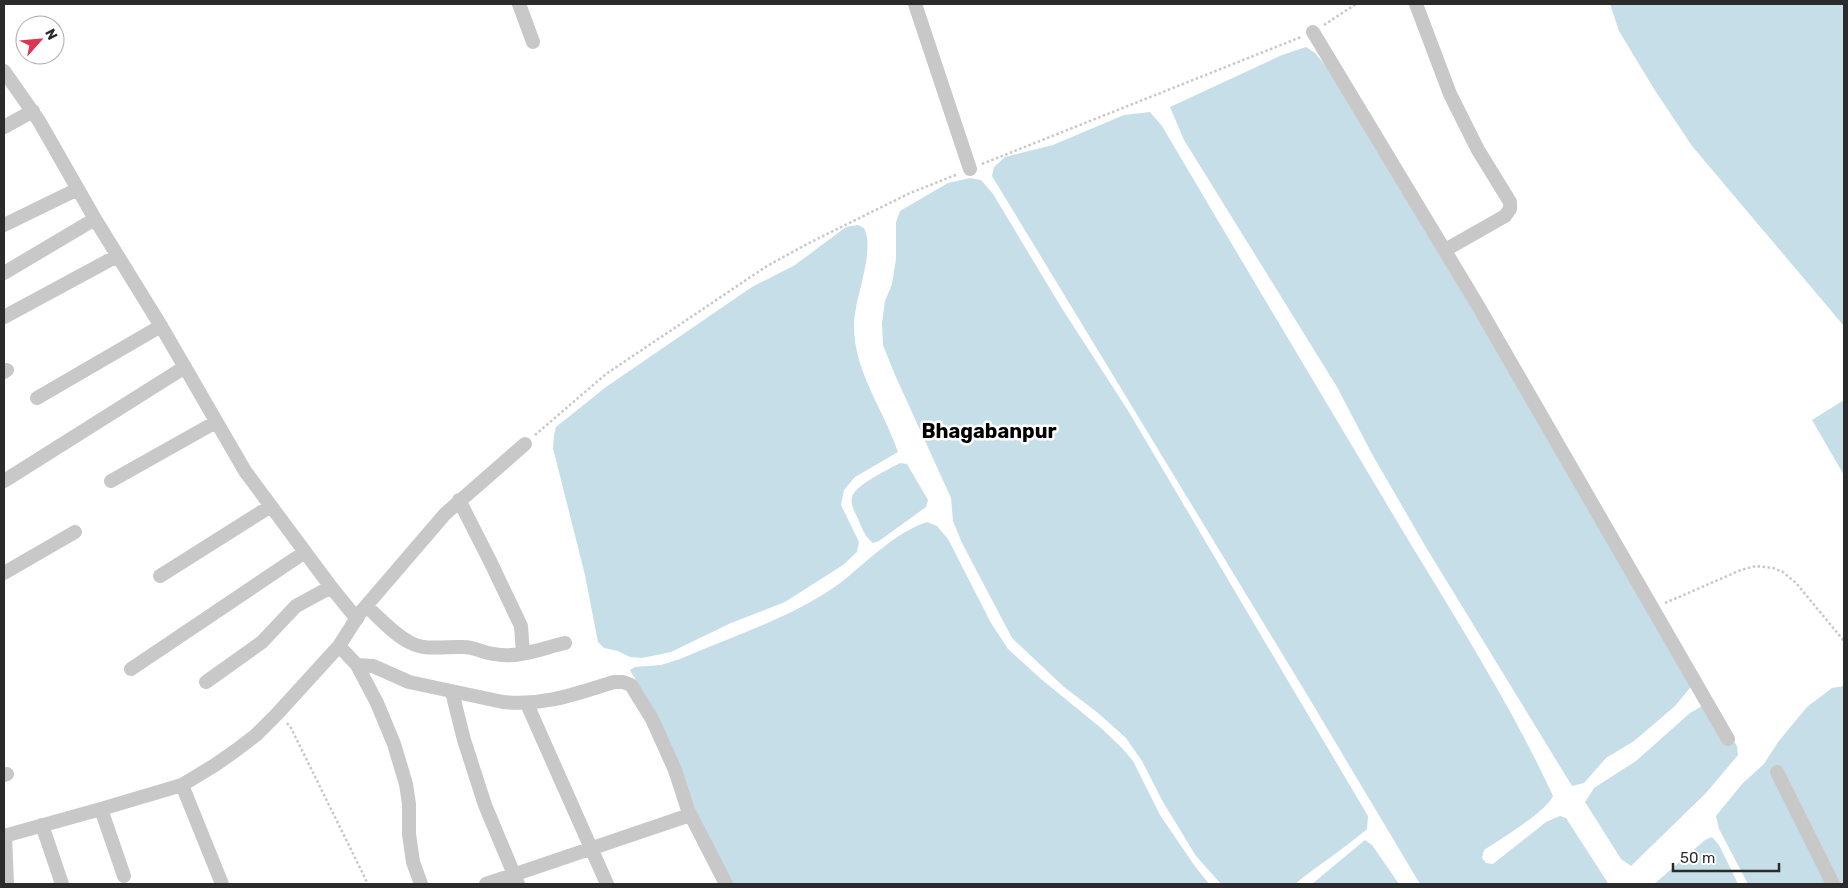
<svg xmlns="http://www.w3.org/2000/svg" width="1848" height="888" viewBox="0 0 1848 888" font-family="Rubik,sans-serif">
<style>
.water{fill:#c6dee8}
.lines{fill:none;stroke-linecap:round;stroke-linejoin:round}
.path{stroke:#c8c8c8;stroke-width:2.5;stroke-dasharray:2.5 2.5;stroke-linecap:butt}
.minor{stroke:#c8c8c8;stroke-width:14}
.labels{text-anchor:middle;stroke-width:5;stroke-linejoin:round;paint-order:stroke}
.district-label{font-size:20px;font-weight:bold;fill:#000;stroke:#fff}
</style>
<rect width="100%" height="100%" fill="#fff"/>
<path class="water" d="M 1610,4 L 1844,4 L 1844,326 L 1692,146 L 1654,89 L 1619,31 Z
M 1306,47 L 1315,53 L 1329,70 L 1458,278 L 1691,679 L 1690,688 L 1675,706 L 1634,741 L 1606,758 L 1584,783 L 1572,786 L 1427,549 L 1372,454 L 1337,387 L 1184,140 L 1170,107 L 1282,55 Z
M 1150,112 L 1162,126 C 1241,260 1321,394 1401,528 C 1454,616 1510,703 1553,796 C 1547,811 1499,840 1484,850 L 1482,858 L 1486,863 L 1493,864 L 1546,822 L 1560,816 L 1566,818 L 1606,880 L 1608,884 L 1420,884 L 1303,688 L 992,176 L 994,167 L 1005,157 L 1053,145 L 1124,115 Z
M 970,178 L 981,180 L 993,194 L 1061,307 L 1127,409 L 1368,816 L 1367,829 C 1344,849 1318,865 1295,884 L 1221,884 L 1196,856 L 1163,802 L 1142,761 L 1126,738 L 1098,713 L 1064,687 L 1012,638 L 962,543 L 953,521 L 951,498 L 895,375 L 883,345 L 882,323 L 885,301 L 892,284 L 896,259 L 896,222 L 900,211 L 948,183 Z
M 858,225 L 864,228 C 876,251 854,298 854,326 C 854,372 884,410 898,452 L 855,477 L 844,490 L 841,505 L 859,542 L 857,552 L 843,565 L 785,602 L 731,623 L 671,652 L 642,658 L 630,657 L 618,651 L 604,648 L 598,642 L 585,575 L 553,448 L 554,435 L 556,427 L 606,387 L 730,302 L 752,287 L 795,265 L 846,227 Z
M 1844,400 L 1844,475 L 1812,420 Z
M 900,463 L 907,464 L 928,500 L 926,507 L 879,541 L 873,543 C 865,537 862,528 858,519 C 855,512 850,505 852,497 C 855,485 889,469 900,463 Z
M 927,522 L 937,526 L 948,539 L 991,623 L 1008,649 L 1041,679 L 1101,728 L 1122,748 L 1133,761 L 1160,815 L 1194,865 L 1209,884 L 731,884 L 715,857 L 650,705 L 630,670 L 635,667 L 661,665 L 680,659 C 728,638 779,622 824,594 C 860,572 886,536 927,522 Z
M 1844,686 L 1844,884 L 1748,884 L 1719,829 L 1716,816 L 1742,784 L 1764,764 L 1778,742 L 1807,707 L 1832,688 Z
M 1709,702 L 1737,746 L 1738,755 L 1706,793 L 1631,866 L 1621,859 L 1585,802 L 1594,788 L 1636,761 L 1690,713 Z
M 1712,837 L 1719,845 L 1738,884 L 1654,884 L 1705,840 Z
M 1365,840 L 1372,845 L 1399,884 L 1312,884 Z"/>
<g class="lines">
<path class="path" d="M 1324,25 L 1356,4
M 982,164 L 1301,37
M 535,435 L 606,374 L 767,266 L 809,243 L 908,194 L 958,174
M 1665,603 L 1741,570 L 1756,566 L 1773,568 L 1783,572 L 1796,583 L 1844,641
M 287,723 L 291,728 L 368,884"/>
<path class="minor" d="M 519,4 L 533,42
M 915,4 L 970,169
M 1416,4 L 1450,94 L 1478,150 L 1510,202 L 1510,209 L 1505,216 L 1445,250
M 1313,32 L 1477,304 L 1728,739
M 4,71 L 39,121 L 95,219 L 161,326 L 245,471 L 331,587 L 357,619
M 4,127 L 33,111
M 4,225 L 78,189
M 4,273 L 95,219
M 4,317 L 117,256
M 4,372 L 7,370
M 37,398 L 161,326
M 4,481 L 185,367
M 111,481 L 216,422
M 459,500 L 490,561 L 521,626 L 523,653
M 4,573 L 75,532
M 160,576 L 271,506
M 366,606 C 380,618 394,635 411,643 C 425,651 448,646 464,647 C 474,647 484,653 494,654 C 517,659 543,648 565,643
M 339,646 L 357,665 L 377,703 L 394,744 L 406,784 L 409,804 L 409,834 L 413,862 L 421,884
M 357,665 L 373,666 L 409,682 L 503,702 C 545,706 575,694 614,682 L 623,682 L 631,685 L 652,719 L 675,770 L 688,810 L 726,884
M 131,669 L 305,552
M 206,682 L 262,642 L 296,606 L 331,587
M 452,692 L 464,740 L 485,805 L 518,884
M 527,704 L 607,884
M 1777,772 L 1833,884
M 4,775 L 7,774
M 182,785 L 222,884
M 101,809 L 124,876
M 42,825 L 62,884
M 5,835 L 7,884
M 4,836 L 101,809 L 182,785 L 215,765 L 235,751 L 256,735 L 277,714 L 339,646 L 360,613 L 445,514 L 525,444
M 486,884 L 690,815"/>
</g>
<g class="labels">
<g class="district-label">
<text x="989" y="438">Bhagabanpur</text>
</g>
</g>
<rect width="1848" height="888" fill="none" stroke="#2b2b2b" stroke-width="10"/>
<g transform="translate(40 40) rotate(63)"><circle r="24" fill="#ffffff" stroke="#aaaaaa"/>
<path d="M0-4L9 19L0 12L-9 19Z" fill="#db3551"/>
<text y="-8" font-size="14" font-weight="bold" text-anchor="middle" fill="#2b2b2b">N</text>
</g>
<path d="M1673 863v8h106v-8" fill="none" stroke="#2b2b2b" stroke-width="2.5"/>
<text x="1680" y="863" font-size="15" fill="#2b2b2b" stroke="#ffffff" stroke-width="4" paint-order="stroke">50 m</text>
</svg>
